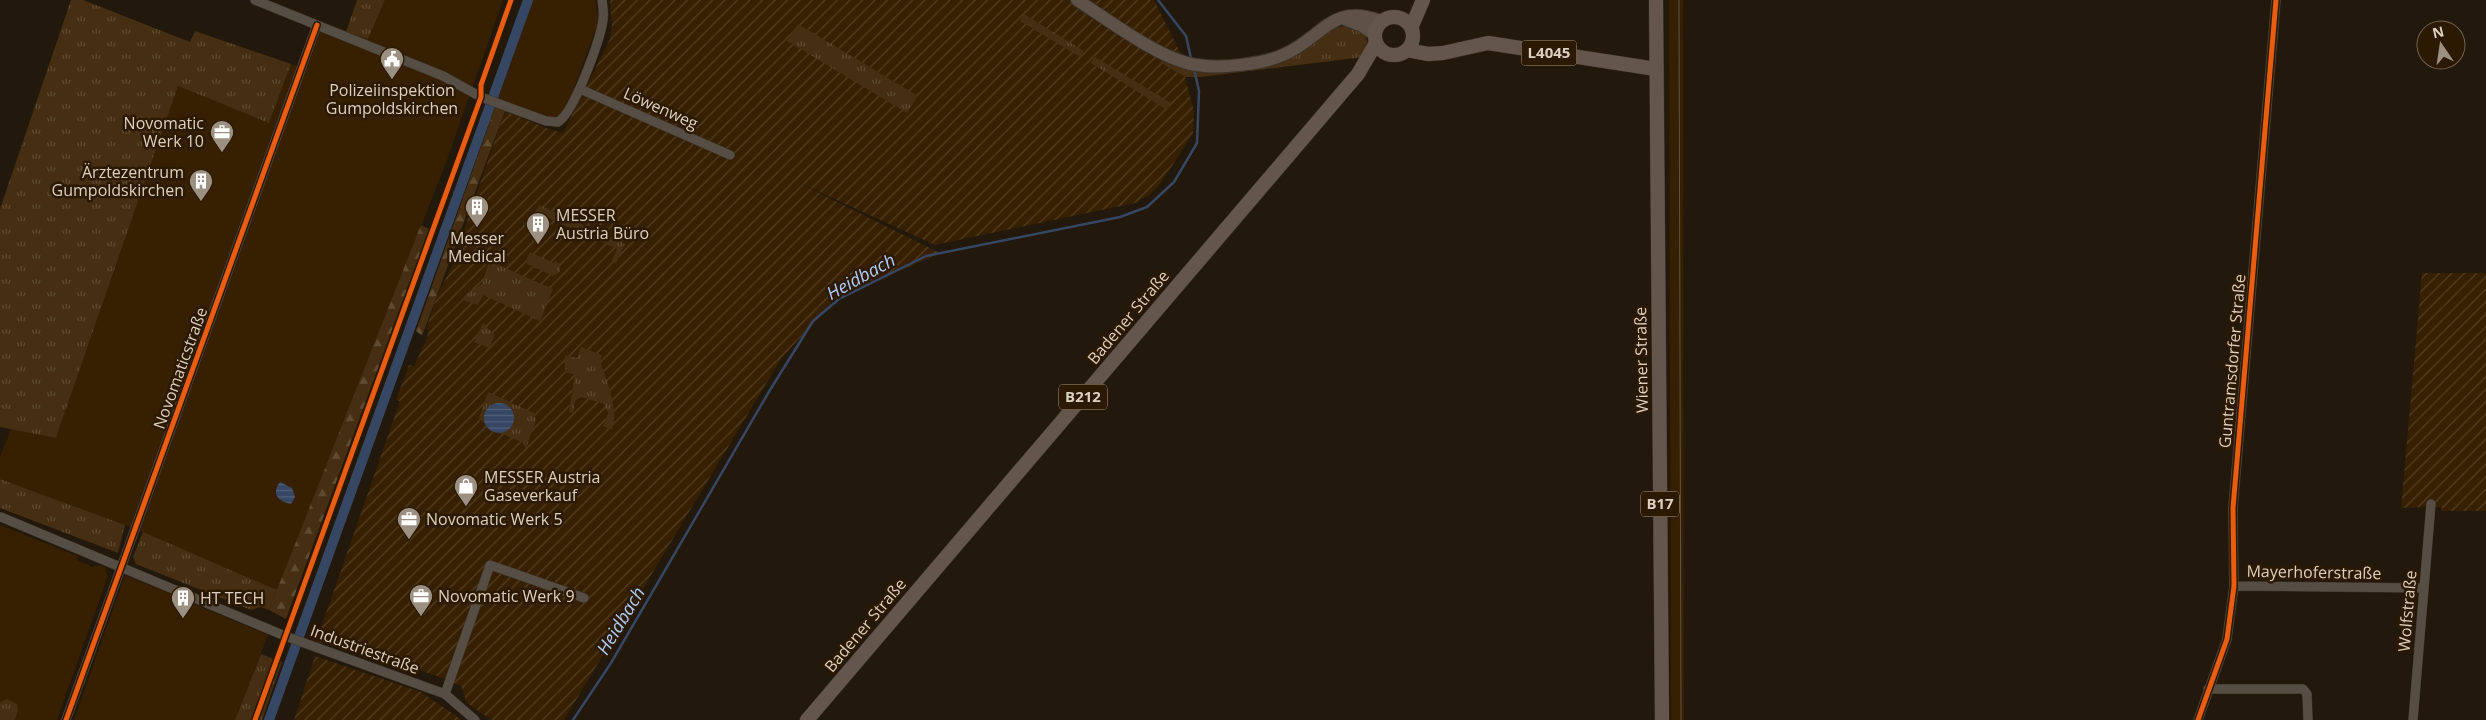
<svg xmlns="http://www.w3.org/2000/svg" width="2486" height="720" viewBox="0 0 2486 720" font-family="'Open Sans',sans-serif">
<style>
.built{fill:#362001}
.industrial{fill:url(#industrial-furrows)}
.grass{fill:url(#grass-tufts)}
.forest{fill:url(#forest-firs)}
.water{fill:url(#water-rules)}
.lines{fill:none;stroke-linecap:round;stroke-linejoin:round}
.stream{stroke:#354763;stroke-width:2.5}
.canal{stroke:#354763;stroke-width:10}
.street-casing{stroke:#3b3229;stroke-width:10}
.secondary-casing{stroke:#3b3229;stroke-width:14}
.primary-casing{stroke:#3b3229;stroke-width:15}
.street{stroke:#564e44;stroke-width:9}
.secondary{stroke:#5e5248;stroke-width:12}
.primary{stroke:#64564d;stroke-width:14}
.tram{stroke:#5b544a;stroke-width:1}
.cycleway-casing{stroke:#2c1901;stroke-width:8}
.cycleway{stroke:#e95d12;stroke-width:5}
.labels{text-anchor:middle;stroke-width:5;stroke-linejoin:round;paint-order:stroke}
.shield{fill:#2c1901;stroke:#a89988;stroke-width:1}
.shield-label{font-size:15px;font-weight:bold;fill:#ddd0c2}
.poi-label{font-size:16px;fill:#ddd0c2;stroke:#2c1901;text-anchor:start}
.street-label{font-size:16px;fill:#ddd0c2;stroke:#2c1901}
.water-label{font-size:18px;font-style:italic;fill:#afcdfa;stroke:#2c1901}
</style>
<defs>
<pattern id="industrial-furrows" width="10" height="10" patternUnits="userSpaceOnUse" patternTransform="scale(1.25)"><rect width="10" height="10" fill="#362001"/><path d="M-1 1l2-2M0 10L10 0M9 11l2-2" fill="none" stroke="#533f24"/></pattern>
<pattern id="grass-tufts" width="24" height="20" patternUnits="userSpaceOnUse" patternTransform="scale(1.25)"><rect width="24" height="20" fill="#452e11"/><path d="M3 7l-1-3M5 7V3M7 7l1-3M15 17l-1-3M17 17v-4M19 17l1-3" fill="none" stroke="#5f4b32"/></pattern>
<pattern id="forest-firs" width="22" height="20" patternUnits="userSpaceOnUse" patternTransform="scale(1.25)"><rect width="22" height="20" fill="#452e11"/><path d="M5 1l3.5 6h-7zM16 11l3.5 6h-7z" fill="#5f4b32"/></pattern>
<pattern id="water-rules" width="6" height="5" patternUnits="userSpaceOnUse" patternTransform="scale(1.25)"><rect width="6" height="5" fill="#354763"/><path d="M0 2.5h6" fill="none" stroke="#526078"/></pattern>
</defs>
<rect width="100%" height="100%" fill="#22180b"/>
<path class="built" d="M 385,0 L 503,0 L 446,163 L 277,590 L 125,525 L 0,479 L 0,456 L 12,428 L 56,438 L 178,86 L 269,123 L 291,64 L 307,69 L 323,22 L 368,39 Z
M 533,0 L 595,0 L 599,20 L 573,91 L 558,122 L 498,98 Z
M 1669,0 L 1683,0 L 1684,720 L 1671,720 Z
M 0,525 L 78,556 L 77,560 L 93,567 L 98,565 L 105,567 L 108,576 L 57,720 L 0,720 Z
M 125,575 L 268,635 L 235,720 L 74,720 Z"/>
<path class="industrial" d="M 610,0 L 1154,0 L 1181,54 L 1163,64 L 1185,77 L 1194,111 L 1193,133 L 1161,183 L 1151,194 L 1135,203 L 935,245 L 797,182 L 940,253 L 834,300 L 781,359 L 564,720 L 491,720 L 467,703 L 461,686 L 437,676 L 349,647 L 316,642 L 400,401 L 396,400 L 409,365 L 414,366 L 426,340 L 429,330 L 426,329 L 437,296 L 451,268 L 505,111 L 549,129 L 563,133 L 610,39 L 612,25 Z
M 2422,273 L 2486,273 L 2486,511 L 2441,511 L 2442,508 L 2436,507 L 2435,504 L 2427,504 L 2426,507 L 2401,508 Z
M 315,656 L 421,692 L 462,720 L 294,720 Z"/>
<path class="grass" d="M 71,0 L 83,0 L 190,42 L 195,31 L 291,64 L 269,123 L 178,86 L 56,438 L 0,427 L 0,209 Z
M 357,0 L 385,0 L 368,39 L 346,32 Z
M 1024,14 L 1084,51 L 1080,57 L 1020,21 Z
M 798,24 L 918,96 L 907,113 L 787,41 Z
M 1349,26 L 1365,35 L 1368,44 L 1364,57 L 1201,77 L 1185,77 L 1163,64 L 1166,59 L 1260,65 L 1337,27 Z
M 1095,57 L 1171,103 L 1167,110 L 1091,63 Z
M 539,205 L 625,244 L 616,263 L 612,261 L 617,249 L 535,212 Z
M 530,252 L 554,263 L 555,261 L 560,264 L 560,272 L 553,276 L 527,264 L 526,260 Z
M 489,261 L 553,289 L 540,321 L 483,295 L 478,305 L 465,301 L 464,296 L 482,284 Z
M 483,323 L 495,335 L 489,348 L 474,342 Z
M 581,347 L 602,355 L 600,361 C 607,383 619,407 612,430 L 603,426 L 608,413 L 604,404 L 581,397 L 575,401 L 573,413 L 569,412 L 575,375 L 565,372 L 565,355 L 577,358 Z
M 488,392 L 534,413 L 536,420 L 526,449 L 522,442 L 497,432 L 510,428 L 514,420 L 486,423 L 488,427 L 479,418 Z
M 0,479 L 125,525 L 118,553 L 0,508 Z
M 143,532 L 277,590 L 269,610 L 261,607 L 251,610 L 136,564 L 133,557 Z
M 261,654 L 282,662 L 262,720 L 235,720 Z
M 7,699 L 17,704 L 18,710 L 15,720 L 0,720 L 0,702 Z"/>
<path class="forest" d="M 495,107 L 505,111 L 422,336 L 416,331 Z
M 421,225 L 429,229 L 286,619 L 269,610 Z"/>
<path class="water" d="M484 418a15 15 0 1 1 30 0a15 15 0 1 1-30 0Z
M 280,482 L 292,488 L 295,497 L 291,504 C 280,502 270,495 280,482 Z"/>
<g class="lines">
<path class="stream" d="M 1158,0 L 1186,36 L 1191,58
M 573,720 L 611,663 L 770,390 L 813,321 L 839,299 L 926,256 L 1120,217 L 1147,207 L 1174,182 L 1197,143 L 1199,91 L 1194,69"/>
<path class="canal" d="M 269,720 L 528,0"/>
<g class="street-casing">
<path id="street" d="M 255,0 L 443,76 L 481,97 L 546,121 L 558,122 C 574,113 600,40 603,20 C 604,13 603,6 602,0
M 580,89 L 730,155
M 1,517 L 285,636 L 445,694 L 475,720
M 2234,586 L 2424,588
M 2208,689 L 2303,689 L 2307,694 L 2308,720
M 445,694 L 490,565 L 584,598
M 66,720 L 317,25
M 2198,720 L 2227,639 L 2234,586 L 2233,508 L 2276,0
M 2413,720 L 2431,504"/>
</g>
<g class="secondary-casing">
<path id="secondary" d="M 1077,0 C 1109,20 1160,60 1197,65 C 1220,69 1262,64 1283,55 C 1323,38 1331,2 1381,21
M 1342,18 L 1362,26 L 1374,34"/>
</g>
<g class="primary-casing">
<path id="primary" d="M 1656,0 L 1662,720
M1375 36a19 19 0 1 1 38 0a19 19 0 1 1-38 0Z
M 1411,28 L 1423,0
M 1407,50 L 1428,54 L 1443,53 L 1488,43 L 1656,69
M 807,720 L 1358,74 L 1376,43"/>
</g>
<use href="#street" class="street"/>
<use href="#secondary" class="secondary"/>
<use href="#primary" class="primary"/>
<path class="tram" d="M 1679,0 L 1681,720"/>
<g class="cycleway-casing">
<path id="cycleway" d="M 66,720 L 317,25
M 255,720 L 481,97 L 481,85 L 511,0
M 2198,720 L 2227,639 L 2234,586 L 2233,508 L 2276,0"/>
</g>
<use href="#cycleway" class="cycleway"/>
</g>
<defs>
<g id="civic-pin" transform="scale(1.25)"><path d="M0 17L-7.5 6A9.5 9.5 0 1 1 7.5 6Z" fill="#9c9082" stroke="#2c1901"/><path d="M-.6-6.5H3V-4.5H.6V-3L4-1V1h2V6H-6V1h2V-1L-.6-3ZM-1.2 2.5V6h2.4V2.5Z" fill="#fff"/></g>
<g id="office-pin" transform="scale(1.25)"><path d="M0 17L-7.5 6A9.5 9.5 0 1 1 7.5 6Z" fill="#9c9082" stroke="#2c1901"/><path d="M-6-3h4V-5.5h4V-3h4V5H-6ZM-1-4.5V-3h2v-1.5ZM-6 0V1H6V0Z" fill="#fff"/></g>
<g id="building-pin" transform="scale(1.25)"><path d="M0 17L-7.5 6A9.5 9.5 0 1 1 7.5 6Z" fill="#9c9082" stroke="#2c1901"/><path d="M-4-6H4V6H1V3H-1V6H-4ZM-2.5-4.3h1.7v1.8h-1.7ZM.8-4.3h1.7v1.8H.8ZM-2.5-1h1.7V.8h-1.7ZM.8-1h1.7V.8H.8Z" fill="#fff"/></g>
<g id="shop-pin" transform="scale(1.25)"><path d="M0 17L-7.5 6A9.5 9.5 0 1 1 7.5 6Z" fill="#9c9082" stroke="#2c1901"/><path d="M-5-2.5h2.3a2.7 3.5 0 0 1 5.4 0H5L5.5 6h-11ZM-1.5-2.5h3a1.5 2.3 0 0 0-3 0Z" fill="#fff"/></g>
</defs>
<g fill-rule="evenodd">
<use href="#civic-pin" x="392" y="59"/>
<use href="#office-pin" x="222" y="132"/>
<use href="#building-pin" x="201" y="181"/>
<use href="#building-pin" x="477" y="207"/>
<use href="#building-pin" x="538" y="224"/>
<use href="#shop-pin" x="466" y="486"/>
<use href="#office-pin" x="409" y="519"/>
<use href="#office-pin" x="421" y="596"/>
<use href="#building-pin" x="183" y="598"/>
</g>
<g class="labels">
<g class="shield">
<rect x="1521.5" y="40.5" width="55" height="25" rx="4"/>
<rect x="1059" y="384.5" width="48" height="25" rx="4"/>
<rect x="1641" y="491.5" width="38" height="25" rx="4"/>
</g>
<g class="shield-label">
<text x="1549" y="58">L4045</text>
<text x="1083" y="402">B212</text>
<text x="1660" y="509">B17</text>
</g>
<g class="poi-label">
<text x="392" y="96" text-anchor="middle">Polizeiinspektion<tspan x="392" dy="18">Gumpoldskirchen</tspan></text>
<text x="204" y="129" text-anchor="end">Novomatic<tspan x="204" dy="18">Werk 10</tspan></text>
<text x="184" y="178" text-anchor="end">Ärztezentrum<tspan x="184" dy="18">Gumpoldskirchen</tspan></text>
<text x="556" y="221">MESSER<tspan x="556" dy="18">Austria Büro</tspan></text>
<text x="477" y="244" text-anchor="middle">Messer<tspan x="477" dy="18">Medical</tspan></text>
<text x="484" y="483">MESSER Austria<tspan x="484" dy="18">Gaseverkauf</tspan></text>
<text x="426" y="525">Novomatic Werk 5</text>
<text x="438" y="602">Novomatic Werk 9</text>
<text x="200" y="604">HT TECH</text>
</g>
<g class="street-label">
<text transform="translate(661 108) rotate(24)" y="6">Löwenweg</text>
<text transform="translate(1128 317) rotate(-50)" y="6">Badener Straße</text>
<text transform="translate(1641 360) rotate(-91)" y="6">Wiener Straße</text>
<text transform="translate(2232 361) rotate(-85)" y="6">Guntramsdorfer Straße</text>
<text transform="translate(180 368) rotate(-70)" y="6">Novomaticstraße</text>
<text transform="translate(2314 572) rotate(1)" y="6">Mayerhoferstraße</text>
<text transform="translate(2407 611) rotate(-85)" y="6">Wolfstraße</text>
<text transform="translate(865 625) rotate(-50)" y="6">Badener Straße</text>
<text transform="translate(365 649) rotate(20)" y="6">Industriestraße</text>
</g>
<g class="water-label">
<text transform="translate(861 277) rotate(-29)" y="6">Heidbach</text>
<text transform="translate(621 621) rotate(-59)" y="6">Heidbach</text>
</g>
</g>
<g transform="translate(2441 45) rotate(347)"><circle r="24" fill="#2c1901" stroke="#73624e"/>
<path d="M0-4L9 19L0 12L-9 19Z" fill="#9c9082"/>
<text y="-8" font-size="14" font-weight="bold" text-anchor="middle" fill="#ddd0c2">N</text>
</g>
</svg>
